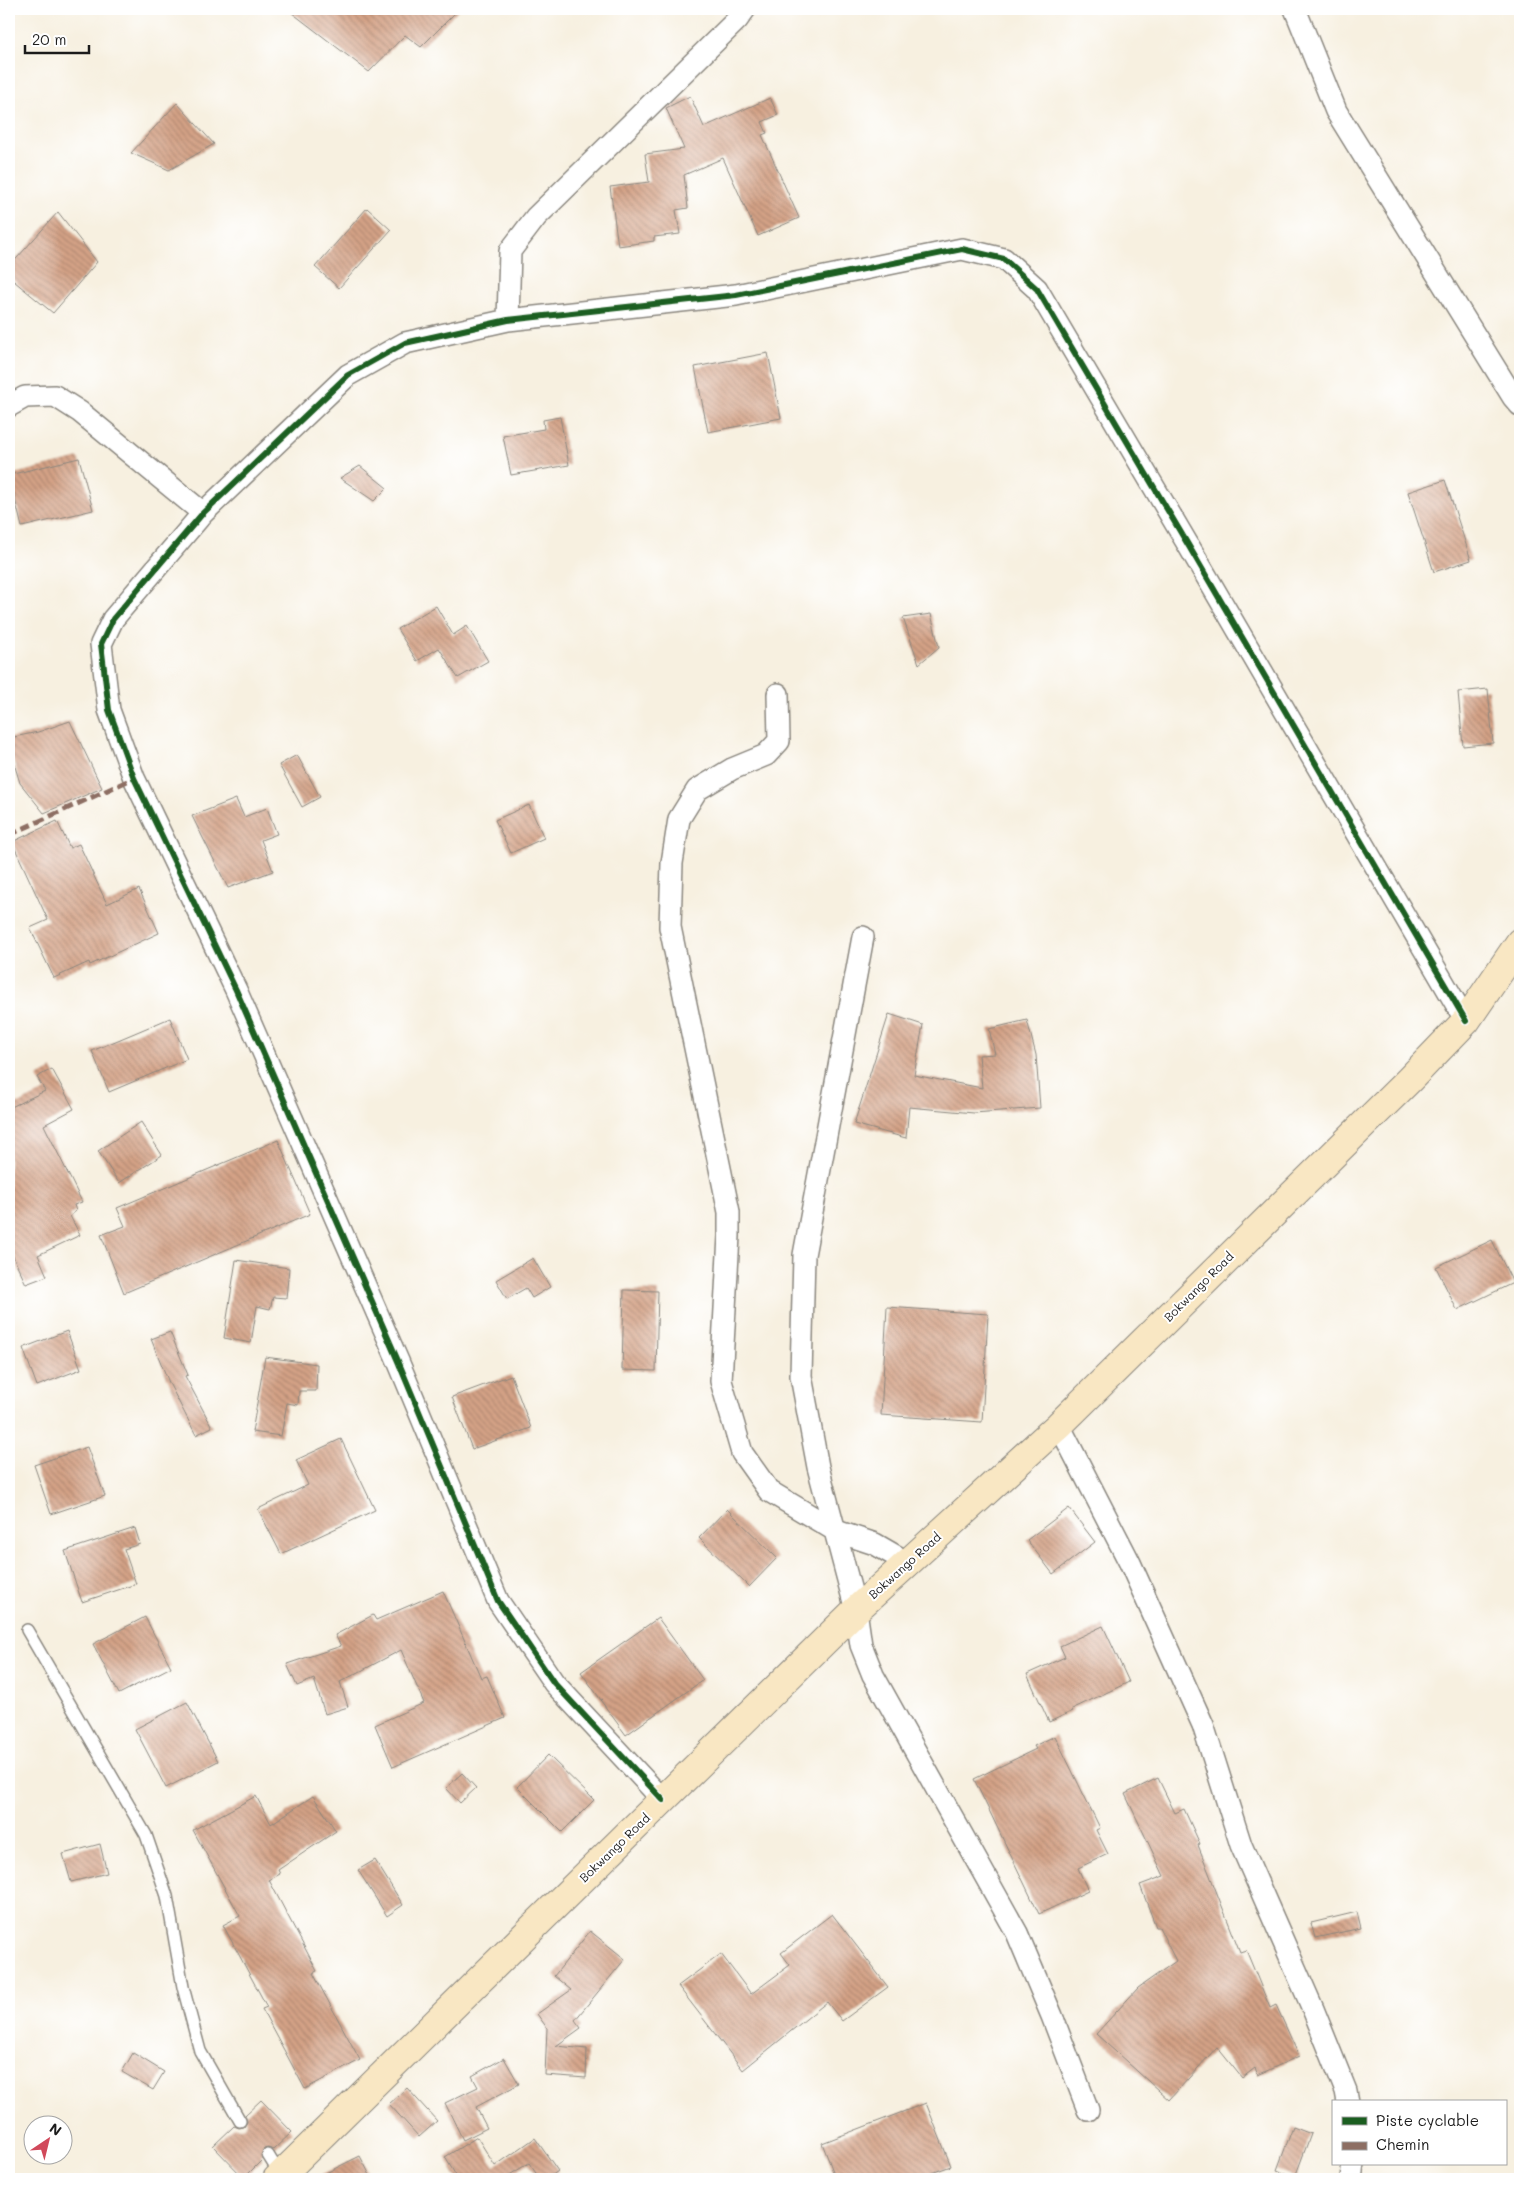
<svg xmlns="http://www.w3.org/2000/svg" width="1529" height="2188" viewBox="0 0 1529 2188" font-family="Mali,sans-serif">
<style>
.building{fill:url(#building-back-hatch)}
.lines{fill:none;stroke-linecap:round;stroke-linejoin:round}
.lane-casing{stroke:#8a867e;stroke-width:14}
.street-casing{stroke:#8a867e;stroke-width:24}
.secondary-casing{stroke:#8a867e;stroke-width:30}
.lane{stroke:#fff;stroke-width:11}
.street{stroke:#fff;stroke-width:21}
.secondary{stroke:#f9e7c3;stroke-width:28}
.quiet{stroke:#8d6e63;stroke-width:5;stroke-dasharray:10 5;stroke-linecap:butt}
.cycleway-casing{stroke:#fff;stroke-width:9}
.cycleway{stroke:#1b5e20;stroke-width:6}
.labels{text-anchor:middle;stroke-width:4;stroke-linejoin:round;paint-order:stroke}
.street-label{font-size:12px;fill:#1c1c1c;stroke:#fff}
</style>
<defs>
<pattern id="building-back-hatch" width="6" height="6" patternUnits="userSpaceOnUse" patternTransform="scale(1.25)"><rect width="6" height="6" fill="#d4a286"/><path d="M-1 5l2 2M0 0l6 6M5-1l2 2" fill="none" stroke="#ab836d"/></pattern>
</defs>
<rect width="100%" height="100%" fill="#fff"/>
<filter id="ink" filterUnits="userSpaceOnUse"><feTurbulence type="fractalNoise" baseFrequency=".02" numOctaves="2"/><feDisplacementMap in="SourceGraphic" scale="10" xChannelSelector="R" yChannelSelector="G"/><feConvolveMatrix kernelMatrix="1 2 1 2 8 2 1 2 1" color-interpolation-filters="sRGB"/></filter>
<filter id="wash" filterUnits="userSpaceOnUse"><feTurbulence type="fractalNoise" baseFrequency=".0096" numOctaves="4" result="noise"/><feDisplacementMap in="SourceGraphic" scale="20" xChannelSelector="R" yChannelSelector="G"/><feGaussianBlur stdDeviation="1.12" result="paint"/><feColorMatrix in="noise" values="0 0 0 0 0 0 0 0 0 0 0 0 0 0 0 0 0 1.4 0 .05"/><feComposite in="paint" operator="in"/></filter>
<g filter="url(#wash)">
<rect width="100%" height="100%" fill="#f7f0e0"/>
<g id="blocks">
<path class="building" d="M 287,9 L 459,9 L 421,47 L 405,35 L 369,72 Z
M 690,96 L 704,127 L 770,98 L 778,115 L 762,122 L 767,133 L 762,135 L 799,218 L 758,236 L 723,158 L 684,175 L 688,208 L 676,210 L 680,234 L 654,237 L 654,241 L 618,246 L 610,187 L 649,182 L 645,154 L 684,149 L 666,108 Z
M 177,103 L 214,144 L 169,170 L 131,153 Z
M 367,208 L 391,230 L 339,288 L 315,267 Z
M 58,212 L 97,262 L 53,313 L 9,277 L 9,267 Z
M 768,353 L 781,418 L 708,432 L 695,367 Z
M 560,417 L 569,465 L 511,475 L 503,436 L 544,429 L 543,420 Z
M 79,458 L 93,510 L 22,527 L 9,475 Z
M 360,466 L 387,488 L 374,501 L 340,478 Z
M 1445,480 L 1471,560 L 1434,572 L 1408,492 Z
M 436,606 L 453,635 L 467,626 L 488,661 L 458,678 L 439,648 L 417,661 L 397,629 Z
M 931,614 L 939,647 L 919,664 L 903,618 Z
M 1488,689 L 1493,743 L 1463,746 L 1458,692 Z
M 70,721 L 102,788 L 44,813 L 20,783 L 9,747 L 9,738 L 38,732 Z
M 297,755 L 320,797 L 302,807 L 279,765 Z
M 236,799 L 244,817 L 267,808 L 277,834 L 261,840 L 273,871 L 228,888 L 192,816 Z
M 529,805 L 544,838 L 511,853 L 495,820 Z
M 57,821 L 70,848 L 79,844 L 107,904 L 139,889 L 159,933 L 90,965 L 89,962 L 54,978 L 30,928 L 48,920 L 12,842 Z
M 889,1014 L 923,1025 L 914,1075 L 982,1088 L 979,1055 L 995,1054 L 989,1029 L 1027,1020 L 1036,1055 L 1040,1108 L 974,1113 L 909,1107 L 906,1138 L 854,1124 Z
M 170,1018 L 187,1059 L 109,1092 L 92,1051 Z
M 52,1069 L 74,1109 L 44,1125 L 82,1202 L 74,1205 L 76,1211 L 70,1216 L 80,1235 L 38,1255 L 47,1276 L 26,1284 L 9,1248 L 9,1108 L 45,1091 L 37,1077 Z
M 141,1122 L 162,1155 L 119,1183 L 98,1151 Z
M 278,1140 L 310,1214 L 124,1293 L 101,1235 L 125,1226 L 117,1208 Z
M 1492,1240 L 1513,1283 L 1457,1310 L 1436,1267 Z
M 533,1258 L 550,1287 L 532,1298 L 526,1288 L 507,1299 L 496,1280 Z
M 236,1260 L 289,1268 L 286,1298 L 273,1297 L 270,1309 L 257,1306 L 251,1343 L 224,1338 Z
M 624,1290 L 658,1291 L 656,1371 L 622,1370 Z
M 887,1307 L 988,1314 L 982,1422 L 881,1415 Z
M 67,1331 L 81,1369 L 37,1386 L 23,1348 Z
M 170,1332 L 188,1375 L 185,1376 L 212,1427 L 196,1435 L 170,1385 L 151,1339 Z
M 265,1357 L 317,1364 L 316,1391 L 299,1391 L 298,1405 L 287,1403 L 281,1436 L 252,1432 Z
M 511,1375 L 531,1428 L 472,1449 L 452,1397 Z
M 341,1439 L 375,1510 L 281,1554 L 258,1509 L 308,1485 L 296,1460 Z
M 87,1447 L 105,1496 L 51,1514 L 34,1465 Z
M 1069,1508 L 1095,1542 L 1053,1574 L 1027,1540 Z
M 727,1509 L 777,1558 L 749,1587 L 699,1538 Z
M 135,1528 L 140,1544 L 124,1549 L 136,1584 L 82,1602 L 65,1551 Z
M 443,1591 L 481,1678 L 487,1676 L 505,1718 L 393,1767 L 375,1725 L 424,1703 L 401,1650 L 340,1682 L 348,1707 L 325,1714 L 314,1679 L 297,1686 L 287,1664 L 341,1646 L 335,1635 L 373,1615 L 376,1620 Z
M 145,1617 L 171,1667 L 119,1694 L 93,1644 Z
M 658,1618 L 703,1680 L 626,1735 L 601,1701 L 603,1699 L 601,1700 L 581,1672 Z
M 1103,1626 L 1129,1682 L 1072,1709 L 1073,1711 L 1049,1722 L 1027,1674 L 1065,1657 L 1060,1646 Z
M 187,1702 L 218,1761 L 166,1788 L 135,1729 Z
M 1055,1736 L 1100,1828 L 1096,1830 L 1108,1854 L 1078,1868 L 1088,1891 L 1039,1914 L 974,1779 L 1036,1749 L 1034,1746 Z
M 548,1755 L 594,1800 L 562,1832 L 517,1787 Z
M 462,1773 L 476,1788 L 460,1803 L 446,1788 Z
M 1158,1778 L 1175,1813 L 1184,1809 L 1200,1844 L 1198,1845 L 1240,1952 L 1246,1950 L 1270,2008 L 1276,2005 L 1299,2056 L 1258,2075 L 1255,2068 L 1242,2078 L 1217,2047 L 1169,2100 L 1096,2034 L 1138,1988 L 1176,1961 L 1159,1927 L 1156,1927 L 1140,1885 L 1164,1876 L 1125,1794 Z
M 256,1796 L 271,1824 L 313,1796 L 336,1831 L 278,1870 L 280,1874 L 269,1880 L 317,1971 L 313,1973 L 360,2060 L 305,2089 L 262,2009 L 267,2007 L 223,1925 L 240,1916 L 193,1830 Z
M 100,1844 L 107,1873 L 71,1882 L 63,1854 Z
M 375,1860 L 403,1905 L 387,1916 L 358,1870 Z
M 1357,1912 L 1361,1928 L 1315,1938 L 1311,1923 Z
M 832,1914 L 888,1987 L 842,2021 L 827,2002 L 743,2070 L 678,1986 L 721,1954 L 751,1994 L 790,1965 L 781,1953 Z
M 590,1931 L 625,1959 L 575,2020 L 581,2028 L 556,2046 L 587,2049 L 586,2078 L 545,2075 L 547,2028 L 537,2014 L 571,1990 L 554,1976 Z
M 133,2053 L 164,2072 L 153,2090 L 122,2072 Z
M 504,2058 L 519,2084 L 476,2107 L 487,2128 L 463,2140 L 445,2103 L 478,2087 L 472,2076 Z
M 407,2088 L 437,2121 L 419,2137 L 389,2104 Z
M 261,2100 L 292,2132 L 273,2150 L 268,2148 L 264,2149 L 261,2155 L 262,2160 L 244,2178 L 213,2146 L 234,2126 L 239,2128 L 244,2127 L 247,2122 L 245,2115 Z
M 926,2103 L 951,2166 L 915,2179 L 836,2179 L 822,2143 Z
M 1293,2127 L 1311,2134 L 1295,2177 L 1277,2170 Z
M 477,2137 L 495,2166 L 535,2138 L 558,2171 L 547,2179 L 540,2179 L 529,2163 L 503,2179 L 458,2179 L 445,2157 Z
M 360,2156 L 372,2179 L 314,2179 Z"/>
</g>
</g>
<g filter="url(#ink)">
<use href="#blocks" fill-opacity="0" stroke="#8a867e" stroke-width="1"/>
<g class="lines">
<g class="lane-casing">
<path id="lane" d="M 27,1630 L 146,1835 L 167,1896 L 183,1987 L 200,2051 L 240,2121
M 268,2155 L 281,2176"/>
</g>
<g class="street-casing">
<path id="street" d="M 1295,9 L 1336,111 L 1513,397 L 1520,405
M 508,320 L 510,251 L 536,217 L 737,20 L 745,9
M 9,406 L 25,397 L 55,396 L 80,412 L 203,513
M 778,694 L 779,741 L 766,755 L 732,769 L 697,790 L 679,819 L 672,863 L 670,927 L 729,1212 L 729,1236 L 721,1381 L 742,1453 L 769,1491 L 836,1531 L 875,1544 L 908,1563
M 863,937 L 804,1255 L 801,1376 L 818,1467 L 856,1610 L 861,1645 L 873,1675 L 1017,1933 L 1052,2016 L 1088,2110
M 1059,1425 L 1130,1563 L 1203,1725 L 1241,1845 L 1313,2009 L 1346,2091 L 1348,2102
M 663,1800 L 554,1683 L 498,1601 L 398,1361 L 236,990 L 134,778 L 109,710 L 101,644 L 113,619 L 203,513 L 348,375 L 405,343 L 508,320 L 736,295 L 962,249 L 1004,259 L 1037,289 L 1187,543 L 1466,1021
M 1351,2179 L 1353,2164"/>
</g>
<g class="secondary-casing">
<path id="secondary" d="M 277,2179 L 856,1610 L 1059,1425 L 1409,1080 L 1466,1021 L 1520,942"/>
</g>
<use href="#lane" class="lane"/>
<use href="#street" class="street"/>
<use href="#secondary" class="secondary"/>
<path class="quiet" d="M 9,835 L 134,778"/>
<g class="cycleway-casing">
<path id="cycleway" d="M 663,1800 L 554,1683 L 498,1601 L 398,1361 L 236,990 L 134,778 L 109,710 L 101,644 L 113,619 L 203,513 L 348,375 L 405,343 L 508,320 L 736,295 L 962,249 L 1004,259 L 1037,289 L 1187,543 L 1466,1021"/>
</g>
<use href="#cycleway" class="cycleway"/>
</g>
</g>
<g class="labels">
<g class="street-label">
<text transform="translate(1199 1287) rotate(-45)" y="4">Bokwango Road</text>
<text transform="translate(905 1566) rotate(-42)" y="4">Bokwango Road</text>
<text transform="translate(615 1848) rotate(-44)" y="4">Bokwango Road</text>
</g>
</g>
<rect width="1529" height="2188" fill="none" stroke="#fff" stroke-width="30"/>
<rect x="1332" y="2100" width="175" height="65" fill="#ffffff" stroke="#a4a4a4"/>
<rect x="1342" y="2117" width="25" height="8" fill="#1b5e20" stroke="#a4a4a4"/>
<text x="1376" y="2126" font-size="15" fill="#1c1c1c">Piste cyclable</text>
<rect x="1342" y="2142" width="25" height="8" fill="#8d6e63" stroke="#a4a4a4"/>
<text x="1376" y="2150" font-size="15" fill="#1c1c1c">Chemin</text>
<g transform="translate(48 2140) rotate(35)"><circle r="24" fill="#ffffff" stroke="#a4a4a4"/>
<path d="M0-4L9 19L0 12L-9 19Z" fill="#d1495b"/>
<text y="-8" font-size="14" font-weight="bold" text-anchor="middle" fill="#1c1c1c">N</text>
</g>
<path d="M25 45v8h64v-8" fill="none" stroke="#1c1c1c" stroke-width="2.5"/>
<text x="32" y="45" font-size="15" fill="#1c1c1c" stroke="#ffffff" stroke-width="4" paint-order="stroke">20 m</text>
</svg>
